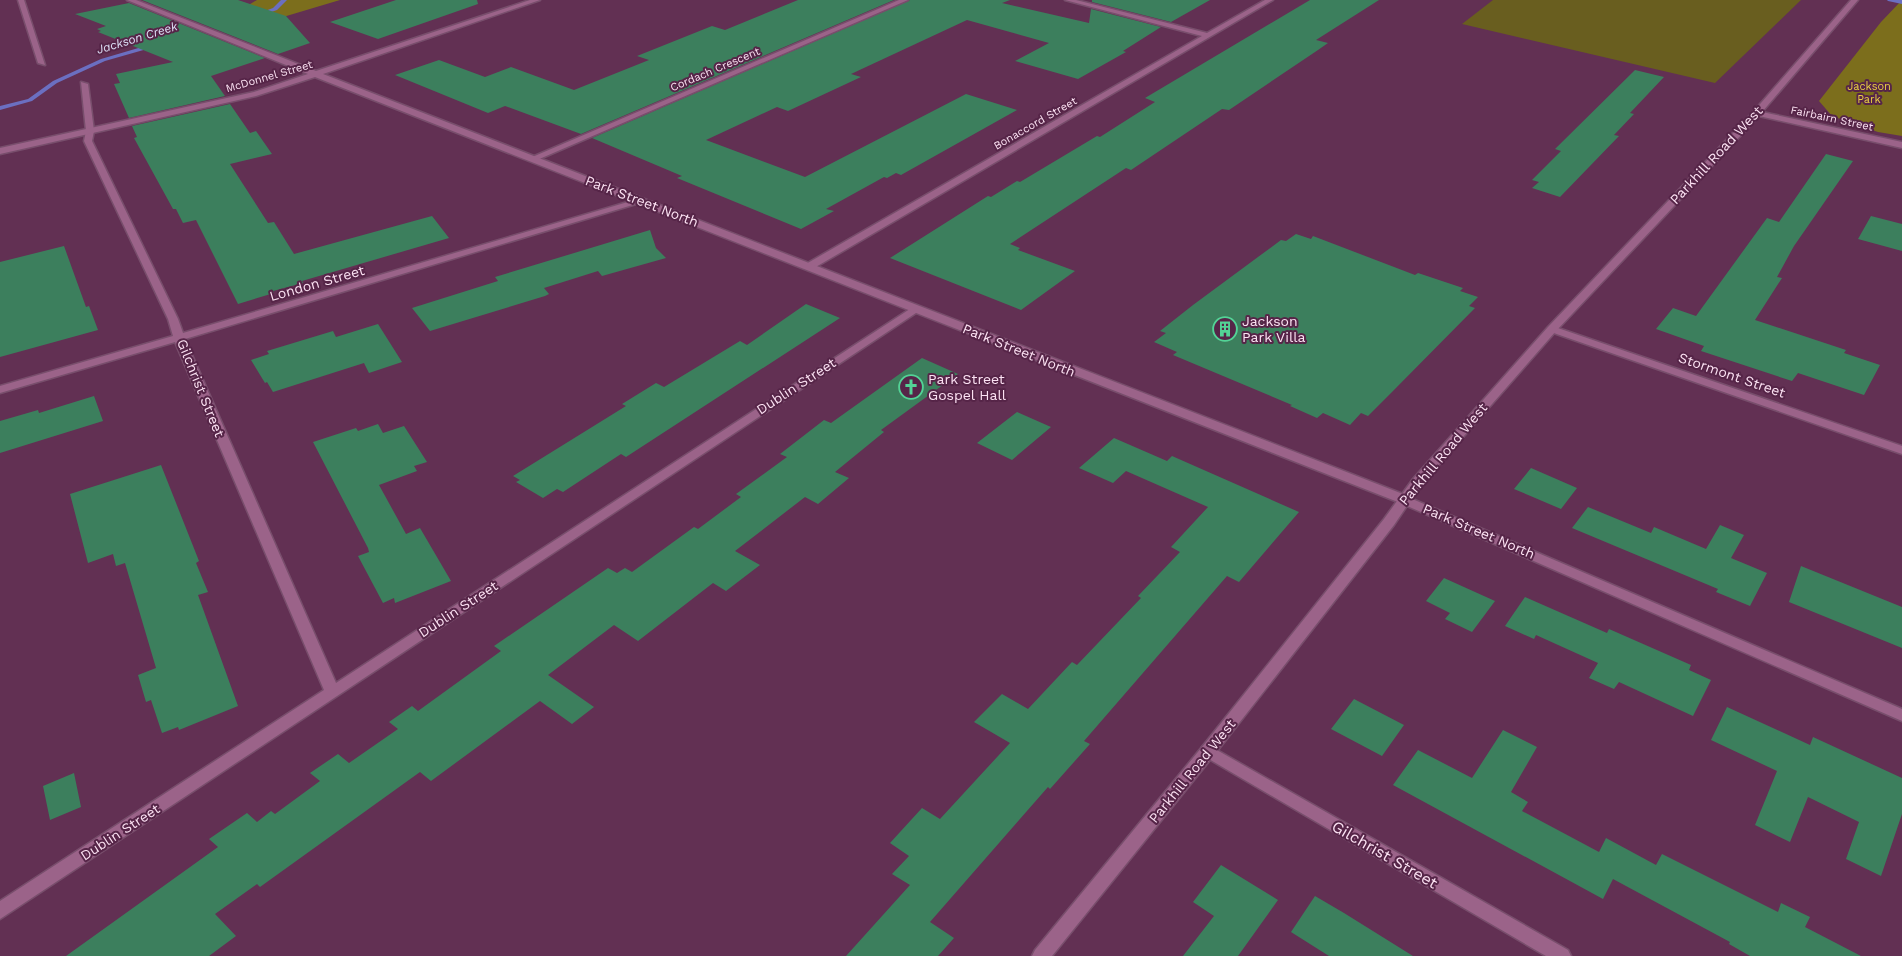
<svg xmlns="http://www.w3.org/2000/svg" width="1902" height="956" viewBox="0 0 1902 956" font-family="'Work Sans',sans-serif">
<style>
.green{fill:#695e1f}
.forest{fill:#7c6e1c}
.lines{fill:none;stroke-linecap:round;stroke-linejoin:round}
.stream{fill:#6b6fc1;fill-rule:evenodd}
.building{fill:#3c7f5d}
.minor-casing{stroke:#784e6c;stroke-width:3}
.tertiary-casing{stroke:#784e6c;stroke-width:3}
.secondary-casing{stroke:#784e6c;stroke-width:3}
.minor{fill:#9b6389;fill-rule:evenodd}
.tertiary{fill:#9b6389;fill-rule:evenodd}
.secondary{fill:#9b6389;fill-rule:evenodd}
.labels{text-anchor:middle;stroke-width:4;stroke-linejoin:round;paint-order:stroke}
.far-street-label{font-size:11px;fill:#fce2f3;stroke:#562548}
.far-park-label{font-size:11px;fill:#e7cf43;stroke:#562548}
.far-water-label{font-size:12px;font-style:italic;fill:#dfe3f9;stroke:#562548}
.street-label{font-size:14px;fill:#fce2f3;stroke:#562548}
.poi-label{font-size:14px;fill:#fce2f3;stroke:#562548;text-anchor:start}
.near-street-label{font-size:16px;fill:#fce2f3;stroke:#562548}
</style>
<rect width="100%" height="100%" fill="#623053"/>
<path class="green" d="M 1493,0 L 1801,0 L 1715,83 L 1462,24 Z"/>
<path class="forest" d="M 257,0 L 340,0 L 263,23 L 237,12 Z
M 1902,0 L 1902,136 L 1878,132 L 1832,116 L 1819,101 L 1881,22 Z"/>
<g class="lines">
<path class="stream" d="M 281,0 L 287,0 L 277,10 L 257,17 L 254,15 L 273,8 Z
M 1887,0 L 1902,0 L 1902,4 L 1888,1 Z
M 152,44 L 154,45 L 154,47 L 105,61 L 57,83 L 32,101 L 0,110 L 0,106 L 28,99 L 53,81 L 101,59 Z"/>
</g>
<path class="building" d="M 142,0 L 238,0 L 286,16 L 310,43 L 278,54 Z
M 396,0 L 477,0 L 478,4 L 378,39 L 330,22 Z
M 798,0 L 894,0 L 581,134 L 505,106 L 488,113 L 395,75 L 439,60 L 485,77 L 511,67 L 574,90 L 649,60 L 637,56 L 712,26 L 725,30 Z
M 910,0 L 1010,0 L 1002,3 L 1089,23 L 1091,9 L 1161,27 L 1123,51 L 1126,52 L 1078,79 L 1015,61 L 1049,43 L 967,20 L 851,74 L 861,77 L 788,111 L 777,107 L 706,140 L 805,177 L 966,94 L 1017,110 L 901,175 L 896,173 L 887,178 L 884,177 L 826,209 L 834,211 L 801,229 L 677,178 L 682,176 L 592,138 Z
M 1092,0 L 1210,0 L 1171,22 L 1092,2 Z
M 1310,0 L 1379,0 L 1316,40 L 1328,43 L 1318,50 L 1229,110 L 1222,109 L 1131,170 L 1126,168 L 1010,244 L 1020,248 L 1018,250 L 1075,271 L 1021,310 L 890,258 L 988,196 L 991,197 L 1017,181 L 1020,182 L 1097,136 L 1100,137 L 1155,102 L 1145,98 Z
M 129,3 L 265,58 L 211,76 L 225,96 L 129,118 L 114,84 L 120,83 L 116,74 L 173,62 L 98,32 L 101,31 L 97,29 L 106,26 L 75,14 Z
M 1635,70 L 1664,77 L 1630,113 L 1634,114 L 1614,135 L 1619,136 L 1560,197 L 1532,188 L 1539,182 L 1532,180 L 1561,151 L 1555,149 Z
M 230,104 L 250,133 L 256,131 L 272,154 L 230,164 L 268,223 L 274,222 L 294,254 L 432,216 L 449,238 L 302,281 L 303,283 L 273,291 L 274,293 L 238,304 L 196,220 L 183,223 L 176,209 L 173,209 L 134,138 L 137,137 L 132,126 Z
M 1826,154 L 1853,161 L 1794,246 L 1777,277 L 1782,278 L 1755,320 L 1846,350 L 1844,353 L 1880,365 L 1864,395 L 1798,373 L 1792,381 L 1701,351 L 1704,346 L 1656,329 L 1673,308 L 1696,316 L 1767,218 L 1779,222 Z
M 1871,216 L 1902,224 L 1902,251 L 1858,239 Z
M 650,230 L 656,248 L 666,258 L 602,276 L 598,271 L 544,288 L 549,294 L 545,296 L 430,331 L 412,308 L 498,281 L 495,277 Z
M 1296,234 L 1311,239 L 1313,236 L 1415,275 L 1418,273 L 1463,288 L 1460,291 L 1478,297 L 1469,306 L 1475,308 L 1392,392 L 1368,416 L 1361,413 L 1350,425 L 1323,413 L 1317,418 L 1290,406 L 1292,405 L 1173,355 L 1177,352 L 1154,342 L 1166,333 L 1160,331 L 1193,305 L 1281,240 L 1286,241 Z
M 64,246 L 86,307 L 89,306 L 98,330 L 0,357 L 0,262 Z
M 806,304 L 840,318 L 626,457 L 621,454 L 563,492 L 557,489 L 543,498 L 516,482 L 520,480 L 513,476 L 626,406 L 622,404 L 656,383 L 664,387 L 740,341 L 747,345 Z
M 378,324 L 402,362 L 369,373 L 364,363 L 273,392 L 267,382 L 265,383 L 251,360 L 269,354 L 267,351 L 333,331 L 336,337 Z
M 922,358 L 958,374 L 881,430 L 884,432 L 835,472 L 849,478 L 818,504 L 805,497 L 735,551 L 760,565 L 726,591 L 713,583 L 638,641 L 614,625 L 548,675 L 594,707 L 572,724 L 540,701 L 431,781 L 420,772 L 260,887 L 257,884 L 215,914 L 236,936 L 209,956 L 66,956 L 218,847 L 209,839 L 247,813 L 257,822 L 271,811 L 275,814 L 320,781 L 310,773 L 338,754 L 349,763 L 398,729 L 389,722 L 412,706 L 418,711 L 501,651 L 494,646 L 608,568 L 617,573 L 625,568 L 632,572 L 694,527 L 698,529 L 741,497 L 736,494 L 787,457 L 780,454 L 824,420 L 831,423 Z
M 94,396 L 103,421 L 0,453 L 0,421 L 38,410 L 39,413 Z
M 1017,412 L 1051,427 L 1012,460 L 977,443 Z
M 378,424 L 383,433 L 404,426 L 427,462 L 414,466 L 417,471 L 379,485 L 406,534 L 420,528 L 451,581 L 395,603 L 394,598 L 383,603 L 358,556 L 369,552 L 368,548 L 313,442 L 356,428 L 358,431 Z
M 1114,438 L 1167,461 L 1172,456 L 1299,512 L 1239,582 L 1227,576 L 1084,741 L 1090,744 L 1050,789 L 1048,787 L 930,922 L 954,938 L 938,956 L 846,956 L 910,885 L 892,874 L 909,856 L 890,843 L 922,808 L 940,819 L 1010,743 L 974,722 L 1002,694 L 1028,709 L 1072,662 L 1077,665 L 1141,598 L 1138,596 L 1180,552 L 1171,547 L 1208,507 L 1126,471 L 1113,483 L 1079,468 Z
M 161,465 L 199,561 L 196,563 L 208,592 L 198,595 L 238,706 L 179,730 L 178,727 L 162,733 L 151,700 L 146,702 L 138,675 L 156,668 L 125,563 L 116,566 L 113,554 L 88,563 L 70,494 Z
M 1531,468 L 1577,488 L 1561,509 L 1514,489 Z
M 1588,507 L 1651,533 L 1654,527 L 1706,549 L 1720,525 L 1744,535 L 1731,558 L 1767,573 L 1750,606 L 1716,592 L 1718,589 L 1572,528 Z
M 1801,566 L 1902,607 L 1902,648 L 1789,602 Z
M 1444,578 L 1495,601 L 1472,632 L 1445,619 L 1450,613 L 1426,601 Z
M 1525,597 L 1607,633 L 1609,629 L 1691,665 L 1689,670 L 1711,680 L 1693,716 L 1619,682 L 1614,689 L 1589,678 L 1598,663 L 1536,635 L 1534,639 L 1505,626 Z
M 1354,699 L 1404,725 L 1382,756 L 1331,729 Z
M 1727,707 L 1810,745 L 1813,737 L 1902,778 L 1902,814 L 1881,876 L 1846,859 L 1859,822 L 1808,797 L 1790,842 L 1755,825 L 1777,771 L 1711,740 Z
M 1503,730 L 1537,747 L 1511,792 L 1528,802 L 1522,811 L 1599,852 L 1606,838 L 1656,865 L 1662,854 L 1778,912 L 1781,903 L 1810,917 L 1805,927 L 1861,956 L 1750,956 L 1729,944 L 1730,942 L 1613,879 L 1603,899 L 1393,785 L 1418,750 L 1472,778 Z
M 74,773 L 81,807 L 50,820 L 43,786 Z
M 1221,865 L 1278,900 L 1238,956 L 1183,956 L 1214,916 L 1193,902 Z
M 1315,896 L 1344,913 L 1413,956 L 1329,956 L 1291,932 Z"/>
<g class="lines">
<g class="minor-casing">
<path id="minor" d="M 18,0 L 24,0 L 45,65 L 38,63 Z
M 899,0 L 908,0 L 537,160 L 530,158 Z
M 1065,0 L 1076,0 L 1207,33 L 1265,0 L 1273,0 L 814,268 L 806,268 L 806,264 L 1202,36 Z
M 81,82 L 88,84 L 94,131 L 92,141 L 178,319 L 183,333 L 638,199 L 644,199 L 646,201 L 185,339 L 336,683 L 913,307 L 917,306 L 922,309 L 0,919 L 0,901 L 324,690 L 175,342 L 0,393 L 0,386 L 173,336 L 168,319 L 84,141 L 86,131 Z
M 1552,326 L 1902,446 L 1902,454 L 1548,331 L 1547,329 Z
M 1403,495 L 1902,709 L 1902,721 L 1398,502 L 1397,499 L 1398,496 Z
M 1208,745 L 1568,950 L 1571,956 L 1546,956 L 1202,755 L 1200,751 L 1202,747 Z"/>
</g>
<g class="tertiary-casing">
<path id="tertiary" d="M 127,0 L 136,0 L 316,71 L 530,0 L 540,0 L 323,74 L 1408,496 L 1409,499 L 1403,503 L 1398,502 L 1324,473 L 315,77 L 256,96 L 0,154 L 0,148 L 254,92 L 308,74 Z"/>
</g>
<g class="secondary-casing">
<path id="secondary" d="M 1851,0 L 1858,0 L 1762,112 L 1902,142 L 1902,148 L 1759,116 L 1556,331 L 1421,485 L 1394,525 L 1214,755 L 1052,956 L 1032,956 L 1035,950 L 1202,747 L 1384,519 L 1413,479 L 1548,327 L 1754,111 Z"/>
</g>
<use href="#minor" class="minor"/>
<use href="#tertiary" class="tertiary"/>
<use href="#secondary" class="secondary"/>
</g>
<defs>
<g id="building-ring" transform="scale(1.25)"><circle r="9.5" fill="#562548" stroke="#53d396" stroke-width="1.5"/><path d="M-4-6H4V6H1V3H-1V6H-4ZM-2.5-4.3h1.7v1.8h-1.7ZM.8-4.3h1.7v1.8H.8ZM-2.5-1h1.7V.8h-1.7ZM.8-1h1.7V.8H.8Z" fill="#53d396"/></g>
<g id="church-ring" transform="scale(1.25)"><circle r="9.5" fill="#562548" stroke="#53d396" stroke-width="1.5"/><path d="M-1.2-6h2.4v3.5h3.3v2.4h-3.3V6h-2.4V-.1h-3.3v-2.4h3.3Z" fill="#53d396"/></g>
</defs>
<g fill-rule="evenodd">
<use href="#building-ring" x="1225" y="329"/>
<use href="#church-ring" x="911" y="387"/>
</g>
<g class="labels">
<g class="far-street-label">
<text transform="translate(715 69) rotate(-23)" y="4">Cordach Crescent</text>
<text transform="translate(269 76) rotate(-16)" y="4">McDonnel Street</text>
<text transform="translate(1832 118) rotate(12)" y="4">Fairbairn Street</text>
<text transform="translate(1035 123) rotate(-30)" y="4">Bonaccord Street</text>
</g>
<g class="far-park-label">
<text x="1869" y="90">Jackson<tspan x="1869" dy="13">Park</tspan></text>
</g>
<g class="far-water-label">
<text transform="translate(137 38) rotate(-17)" y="4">Jackson Creek</text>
</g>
<g class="street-label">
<text transform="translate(1716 155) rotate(-47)" y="5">Parkhill Road West</text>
<text transform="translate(642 201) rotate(21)" y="5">Park Street North</text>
<text transform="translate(317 283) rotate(-16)" y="5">London Street</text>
<text transform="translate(1019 350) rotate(22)" y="5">Park Street North</text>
<text transform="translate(1732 375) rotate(19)" y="5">Stormont Street</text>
<text transform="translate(796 386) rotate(-33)" y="5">Dublin Street</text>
<text transform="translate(201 388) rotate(68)" y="5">Gilchrist Street</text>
<text transform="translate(1443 454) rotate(-50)" y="5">Parkhill Road West</text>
<text transform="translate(1479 531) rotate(23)" y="5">Park Street North</text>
<text transform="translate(458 609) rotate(-33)" y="5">Dublin Street</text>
<text transform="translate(1192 771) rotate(-51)" y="5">Parkhill Road West</text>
<text transform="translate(120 832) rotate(-33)" y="5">Dublin Street</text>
</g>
<g class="poi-label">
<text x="1242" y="326">Jackson<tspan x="1242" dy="16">Park Villa</tspan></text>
<text x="928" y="384">Park Street<tspan x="928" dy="16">Gospel Hall</tspan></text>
</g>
<g class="near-street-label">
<text transform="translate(1385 854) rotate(30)" y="6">Gilchrist Street</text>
</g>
</g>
</svg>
